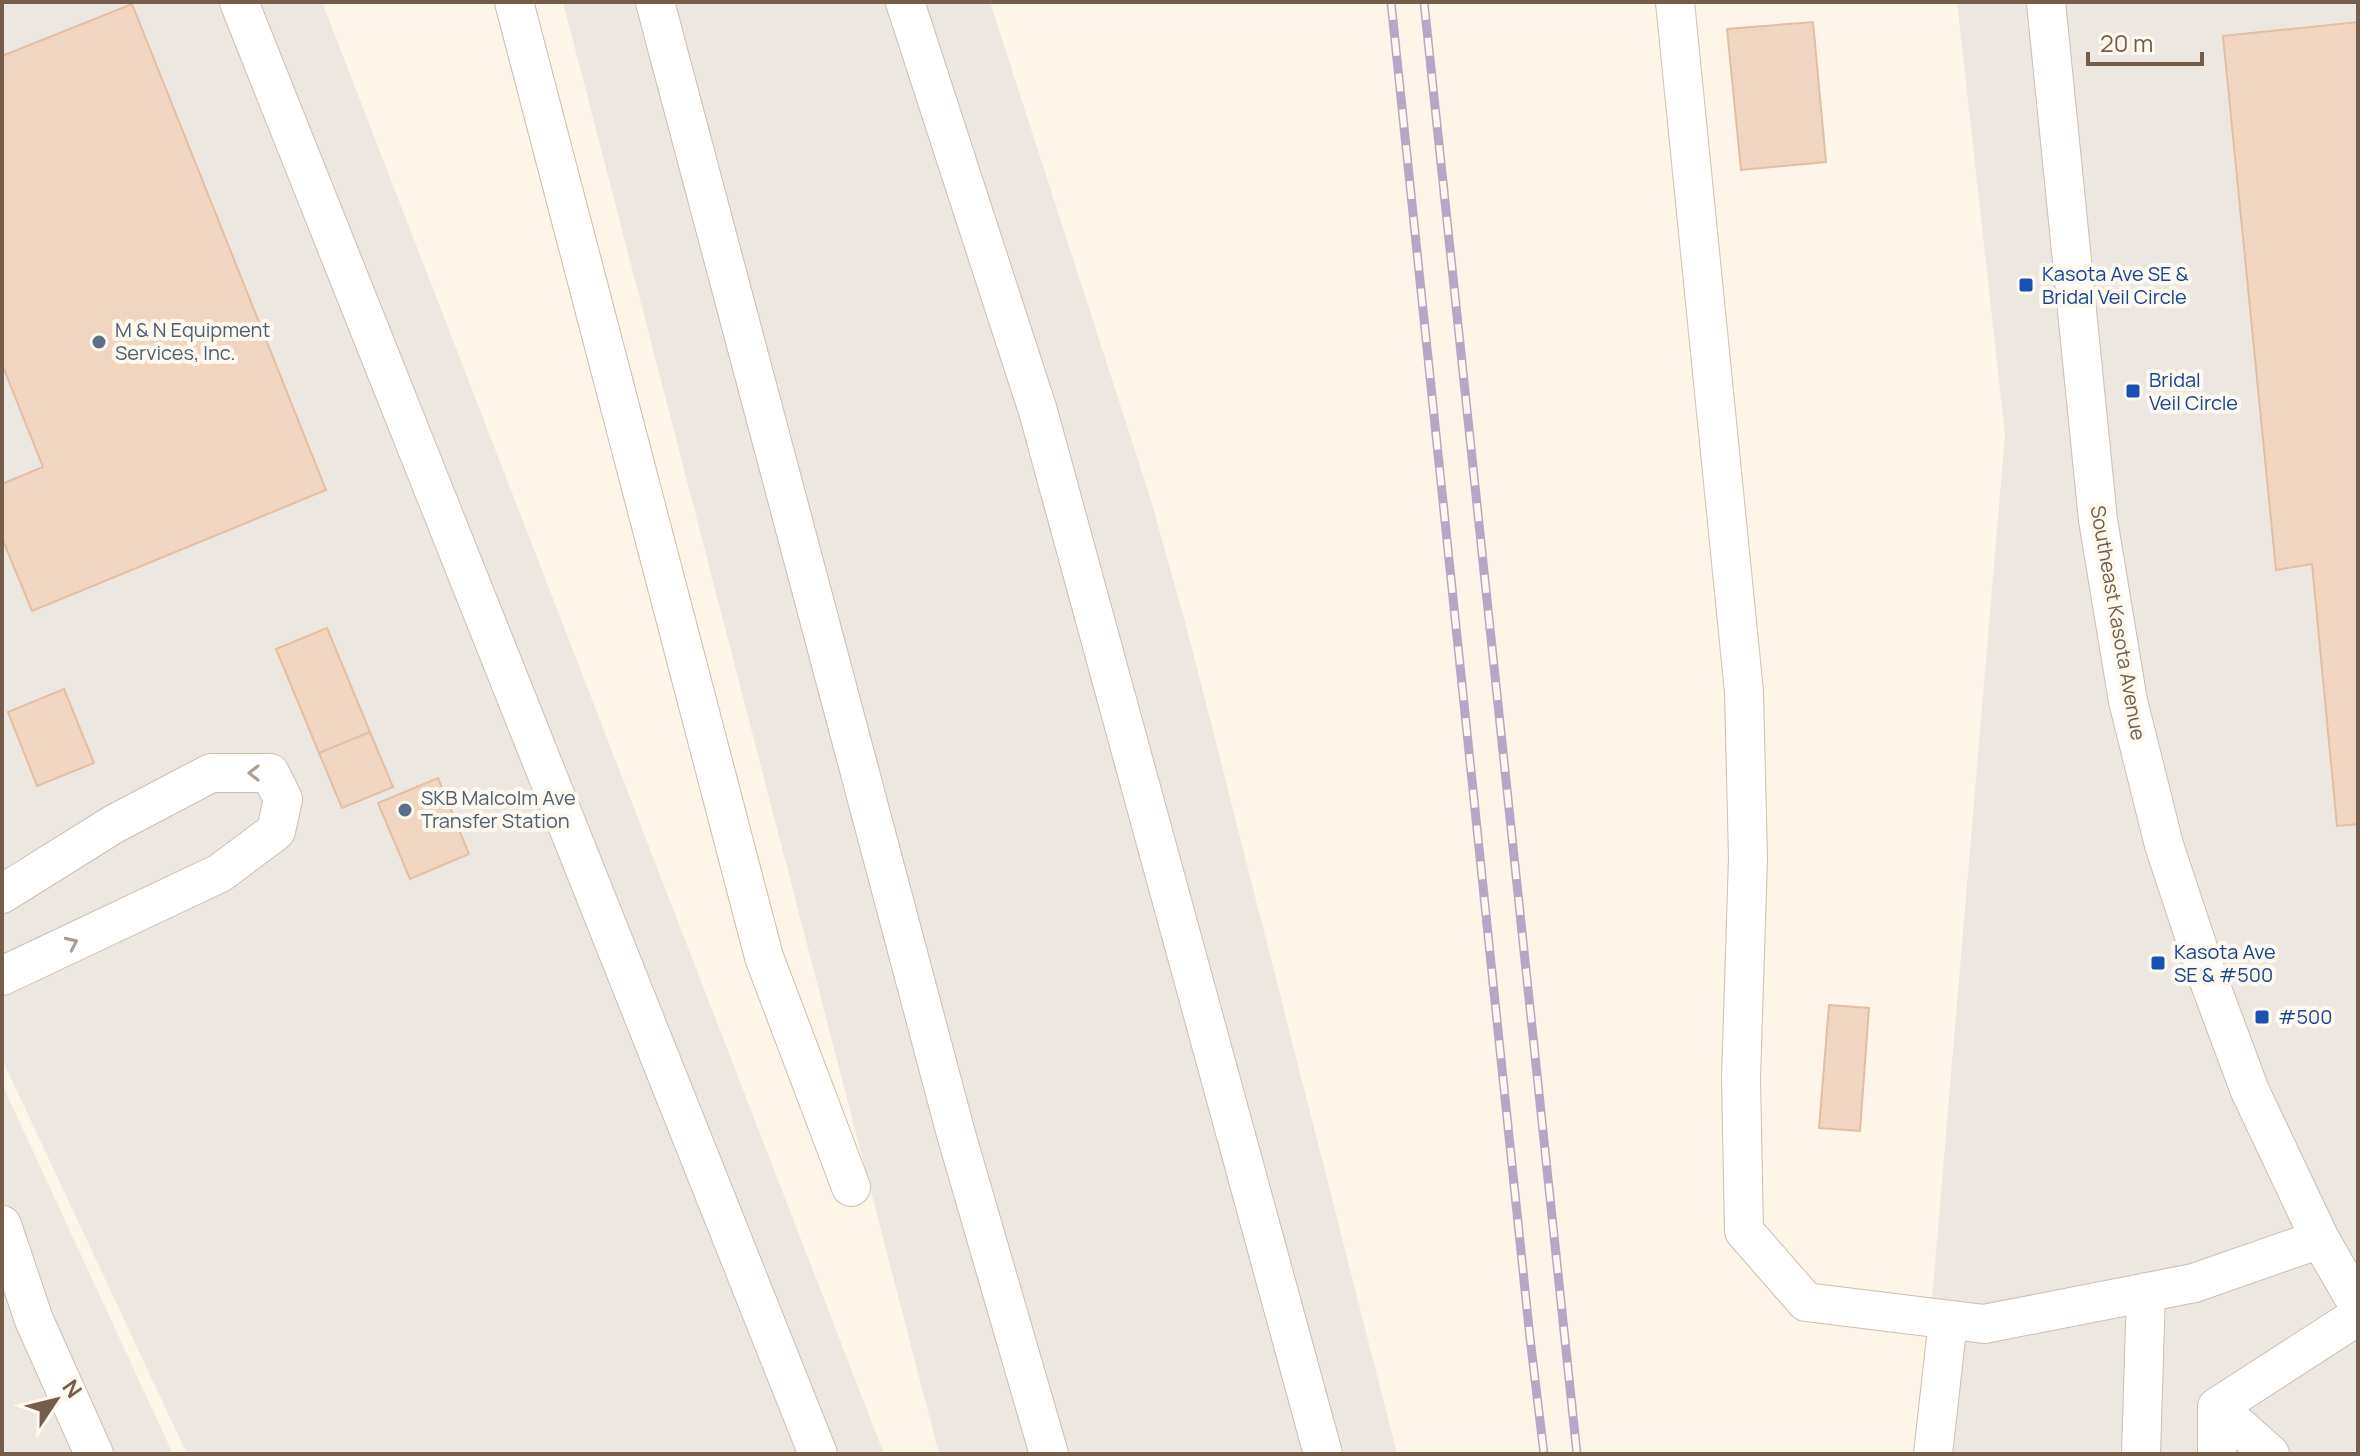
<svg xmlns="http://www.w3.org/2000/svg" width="2360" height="1456" viewBox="0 0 2360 1456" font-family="Manrope,sans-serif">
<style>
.industrial{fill:#ece7e1}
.building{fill:#f0d6c0;stroke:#e3bea1;stroke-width:2}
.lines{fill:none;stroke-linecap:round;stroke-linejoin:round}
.minor-casing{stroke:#cebeae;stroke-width:40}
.minor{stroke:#fff;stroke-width:38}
.rail-casing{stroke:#b9a6c6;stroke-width:9}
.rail{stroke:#fef9ee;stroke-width:6;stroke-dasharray:18;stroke-linecap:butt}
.oneway{stroke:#ac9e94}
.transit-dot{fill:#1a4fb4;stroke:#fef9ee;stroke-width:3}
.service-dot{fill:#5c6f8a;stroke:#fef9ee;stroke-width:3}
.labels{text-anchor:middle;stroke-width:8;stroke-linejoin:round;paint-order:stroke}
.transit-label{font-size:20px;fill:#164399;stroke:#fef9ee;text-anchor:start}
.service-label{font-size:20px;fill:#4e5e75;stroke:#fef9ee;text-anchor:start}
.street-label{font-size:20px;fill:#755d4c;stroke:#fef9ee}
</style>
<rect width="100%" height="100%" fill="#fcf5e8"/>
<path class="industrial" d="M 2,2 L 322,2 L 884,1454 L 187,1454 L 2,1059 Z
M 563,2 L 990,2 L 1150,497 L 1187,629 L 1397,1454 L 939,1454 Z
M 1957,2 L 2358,2 L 2358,1454 L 1919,1454 L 2005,435 Z
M 2,1084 L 173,1454 L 2,1454 Z"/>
<path class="building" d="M 132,4 L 326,490 L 32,611 L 2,538 L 2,484 L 43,467 L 2,364 L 2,56 Z
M 1813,22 L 1826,162 L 1741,170 L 1727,29 Z
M 2358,22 L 2358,824 L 2337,826 L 2312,564 L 2276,570 L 2223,36 Z
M 327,628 L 370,732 L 319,753 L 276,649 Z
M 64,689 L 94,763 L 37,786 L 8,712 Z
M 370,732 L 393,787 L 342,808 L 319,753 Z
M 438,778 L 469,854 L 410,879 L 378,803 Z
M 1829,1005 L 1869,1008 L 1860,1131 L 1819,1128 Z"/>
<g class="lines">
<g class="minor-casing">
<path id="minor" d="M 239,2 L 818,1454
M 514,2 L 764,957 L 851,1187
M 655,2 L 956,1134 L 1049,1454
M 905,2 L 1038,411 L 1323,1454
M 1675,2 L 1744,692 L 1748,858 L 1741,1078 L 1744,1231 L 1806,1302 L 1984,1324 L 2194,1283 L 2320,1239
M 2046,2 L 2098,520 L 2128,701 L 2164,845 L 2209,981 L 2250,1091 L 2320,1239 L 2358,1305
M 2,894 L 114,824 L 211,773 L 270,773 L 283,799 L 276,831 L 220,873 L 2,976
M 2,1225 L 34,1320 L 94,1454
M 2217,1407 L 2270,1454
M 1933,1454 L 1948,1320
M 2141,1454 L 2146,1292
M 2217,1454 L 2217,1407 L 2358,1316"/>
</g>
<use href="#minor" class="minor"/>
<g class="rail-casing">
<path id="rail" d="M 1391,2 L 1530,1338 L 1544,1454
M 1424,2 L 1577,1454"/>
</g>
<use href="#rail" class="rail"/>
</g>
<defs><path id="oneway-chevron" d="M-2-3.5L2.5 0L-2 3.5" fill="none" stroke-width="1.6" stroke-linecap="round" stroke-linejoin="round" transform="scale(2)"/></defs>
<g class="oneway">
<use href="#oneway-chevron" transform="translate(254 773) rotate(-180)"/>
<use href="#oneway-chevron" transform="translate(72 943) rotate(-25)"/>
</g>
<g class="transit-dot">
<rect x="2018" y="277" width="16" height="16" rx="4"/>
<rect x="2125" y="383" width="16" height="16" rx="4"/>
<rect x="2150" y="955" width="16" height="16" rx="4"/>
<rect x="2254" y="1009" width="16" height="16" rx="4"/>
</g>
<g class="service-dot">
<circle cx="99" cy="342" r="8"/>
<circle cx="405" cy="810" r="8"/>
</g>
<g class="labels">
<g class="transit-label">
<text x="2042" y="281">Kasota Ave SE &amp;<tspan x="2042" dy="23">Bridal Veil Circle</tspan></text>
<text x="2149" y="387">Bridal<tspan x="2149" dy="23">Veil Circle</tspan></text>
<text x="2174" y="959">Kasota Ave<tspan x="2174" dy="23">SE &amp; #500</tspan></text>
<text x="2278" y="1024">#500</text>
</g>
<g class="service-label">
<text x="115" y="337">M &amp; N Equipment<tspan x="115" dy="23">Services, Inc.</tspan></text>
<text x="421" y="805">SKB Malcolm Ave<tspan x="421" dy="23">Transfer Station</tspan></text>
</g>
<g class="street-label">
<text transform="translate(2118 623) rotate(80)" y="7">Southeast Kasota Avenue</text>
</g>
</g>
<rect width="2360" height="1456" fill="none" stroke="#755d4c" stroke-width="8"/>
<g transform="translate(56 1400) rotate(55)" stroke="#fef9ee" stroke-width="6" paint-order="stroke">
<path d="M0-6L14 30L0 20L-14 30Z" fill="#755d4c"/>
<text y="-12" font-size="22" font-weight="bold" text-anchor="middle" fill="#755d4c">N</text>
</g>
<path d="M2088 52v12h114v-12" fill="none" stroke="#755d4c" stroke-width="4"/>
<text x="2100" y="52" font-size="24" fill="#755d4c" stroke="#fef9ee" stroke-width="6" paint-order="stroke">20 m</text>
</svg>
